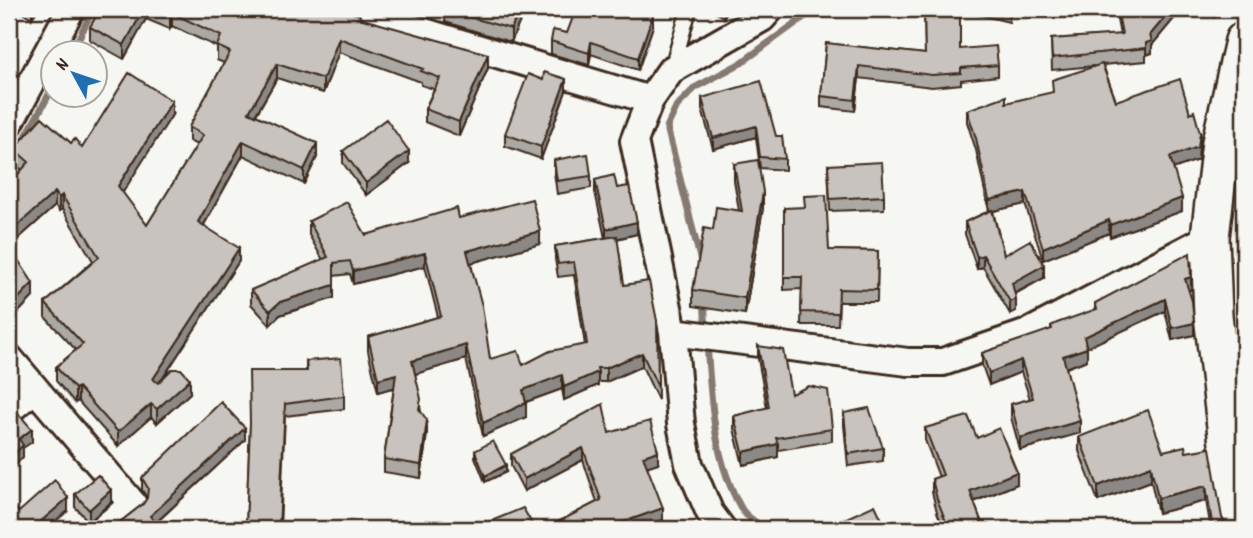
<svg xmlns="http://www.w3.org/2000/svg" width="1253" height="538" viewBox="0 0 1253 538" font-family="Dekko,sans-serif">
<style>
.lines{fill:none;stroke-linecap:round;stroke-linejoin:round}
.stream{stroke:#857a71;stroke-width:7}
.lane-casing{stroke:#3b2a1e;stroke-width:19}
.street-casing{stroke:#3b2a1e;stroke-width:32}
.secondary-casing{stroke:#3b2a1e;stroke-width:42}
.lane{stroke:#f6f6f2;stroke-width:14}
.street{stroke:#f6f6f2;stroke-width:26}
.secondary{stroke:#f6f6f2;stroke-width:37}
.wall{fill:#aca8a3;stroke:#3b2a1e;stroke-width:2}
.shaded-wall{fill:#8c8885;stroke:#3b2a1e;stroke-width:2}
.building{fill:#c8c3be;stroke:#3b2a1e;stroke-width:2}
</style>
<rect width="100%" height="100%" fill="#f6f6f2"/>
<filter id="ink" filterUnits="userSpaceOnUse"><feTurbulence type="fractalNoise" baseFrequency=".0143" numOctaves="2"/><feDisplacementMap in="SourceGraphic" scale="14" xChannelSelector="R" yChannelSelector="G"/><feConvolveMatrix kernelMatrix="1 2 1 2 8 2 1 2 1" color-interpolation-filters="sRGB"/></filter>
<g filter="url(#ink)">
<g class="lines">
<path class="stream" d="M 72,52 L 93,9
M 24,140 L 52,89
M 9,168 L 18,151
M 701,262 L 667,127 L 677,106 L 696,87 L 741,63 L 815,9
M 704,298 L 706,331
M 707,343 C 711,398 713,459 741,508 C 745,517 758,523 765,529"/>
<g class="lane-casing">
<path id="lane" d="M 672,69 L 689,9"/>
</g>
<g class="street-casing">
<path id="street" d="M 348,9 L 650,100
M 9,124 L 71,9
M 673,332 L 908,362 L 943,362 L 1028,333 L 1210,237
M 9,358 L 133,504 L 103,529
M 9,410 L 35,389
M 722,529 L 710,513 L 689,464 L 681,424 L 673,332 L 634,141 L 650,100 L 671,70 L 762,18 L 770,9"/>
</g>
<g class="secondary-casing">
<path id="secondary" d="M 1243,529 L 1229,452 L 1213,315 L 1210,237 L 1221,142 L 1244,41"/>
</g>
<use href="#lane" class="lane"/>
<use href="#street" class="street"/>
<use href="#secondary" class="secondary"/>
</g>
<path class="wall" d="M 16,9 L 38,9 L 32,18 Z
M 100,9 L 341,9 L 360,18 L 488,68 L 459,136 L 425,122 L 425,109 L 434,89 L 421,85 L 421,82 L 339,52 L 323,93 L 277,78 L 256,115 L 317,157 L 304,184 L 243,155 L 204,225 L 239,261 L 163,378 L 190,393 L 157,423 L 151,417 L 118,446 L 78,401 L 75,403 L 56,381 L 56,367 L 76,350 L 45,317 L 45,303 L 93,261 L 62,209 L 59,211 L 55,206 L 9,247 L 33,297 L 9,322 L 9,184 L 22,170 L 14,163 L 14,149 L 71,143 L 82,148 L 172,115 L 122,192 L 147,225 L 197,145 L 189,141 L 189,127 L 224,63 L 217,60 L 217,47 L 172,26 L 170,29 L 146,19 L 124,59 L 90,40 L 90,27 Z
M 446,9 L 525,9 L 511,42 L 445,22 Z
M 709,9 L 729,9 L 724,17 Z
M 924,9 L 1010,9 L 1009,22 L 960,10 L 960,49 L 998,65 L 998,76 L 961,80 L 961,84 L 932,87 L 859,78 L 855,111 L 821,107 L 821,96 L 826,43 L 925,54 Z
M 1115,9 L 1182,9 L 1152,45 L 1152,53 L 1146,55 L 1146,61 L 1103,65 L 1116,101 L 1200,145 L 1198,160 L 1173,168 L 1182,211 L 1110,237 L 1109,233 L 1043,260 L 1025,204 L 993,211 L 1004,255 L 1044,278 L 1015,294 L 1016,311 L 1010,314 L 983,267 L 977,269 L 965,234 L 965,222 L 989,211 L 976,150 L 967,122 L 967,110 L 1006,103 L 1052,93 L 1094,66 L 1052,70 L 1051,39 L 1120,35 Z
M 1209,9 L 1227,9 L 1214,17 Z
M 653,26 L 638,70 L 591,54 L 589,65 L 551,54 L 551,41 L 567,33 Z
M 566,91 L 541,159 L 505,146 L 505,134 Z
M 702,98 L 776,136 L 785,159 L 785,170 L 760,168 L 756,137 L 713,149 L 702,109 Z
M 343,151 L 409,163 L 366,195 L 343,163 Z
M 554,160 L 591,176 L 591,188 L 557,194 L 554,172 Z
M 734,164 L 763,208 L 745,314 L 693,306 L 693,290 L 713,230 L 739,211 L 734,180 Z
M 828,165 L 884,196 L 884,209 L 830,211 Z
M 595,180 L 617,188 L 637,234 L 617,239 L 624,285 L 657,321 L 658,400 L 642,366 L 606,382 L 598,382 L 598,385 L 564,400 L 562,389 L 526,402 L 526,417 L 483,436 L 466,359 L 415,374 L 421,412 L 427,433 L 421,478 L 384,472 L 384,459 L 394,387 L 378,392 L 368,351 L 368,337 L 438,317 L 425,266 L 353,284 L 350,274 L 334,276 L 334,298 L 280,315 L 270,325 L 251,304 L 251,290 L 323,260 L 309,235 L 309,221 L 366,235 L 459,218 L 540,244 L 471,263 L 490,359 L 523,365 L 585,345 L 574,275 L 558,277 L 555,259 L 555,246 L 605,238 L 595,192 Z
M 784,208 L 829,250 L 878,251 L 877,302 L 839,302 L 838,325 L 801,325 L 802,289 L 784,290 Z
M 1188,290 L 1194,335 L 1172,340 L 1165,311 L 1087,347 L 1087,360 L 1066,368 L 1080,433 L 1020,450 L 1011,417 L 1011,404 L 1030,399 L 1021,372 L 989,385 L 982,365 L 982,353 L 1051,330 L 1051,326 L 1095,310 L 1095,303 L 1191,290 Z
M 1244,291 L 1244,317 L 1238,309 L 1238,296 Z
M 758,346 L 791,394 L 832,429 L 832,441 L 778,450 L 778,457 L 743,465 L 734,429 L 734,416 L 767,408 L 758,359 Z
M 1244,349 L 1244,388 L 1242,385 L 1240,365 L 1240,352 Z
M 306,361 L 344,396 L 344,409 L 285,416 L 280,529 L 246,529 L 250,425 L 306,371 Z
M 844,413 L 883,448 L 883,461 L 848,466 L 844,425 Z
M 925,428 L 977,438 L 1017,484 L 974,502 L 984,529 L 944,529 L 937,512 L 932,492 L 932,479 L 939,477 L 925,440 Z
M 609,433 L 658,463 L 647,466 L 663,520 L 636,529 L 556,529 L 556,523 L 597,502 L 583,460 L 524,491 L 511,466 L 511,454 Z
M 1079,437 L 1163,451 L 1186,452 L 1227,527 L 1229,529 L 1211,529 L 1206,501 L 1158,513 L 1151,481 L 1098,501 L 1079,451 Z
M 245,440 L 156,523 L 111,529 L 143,504 L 147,498 L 142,490 L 142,478 Z
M 475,451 L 506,472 L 485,482 L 475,457 Z
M 75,494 L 111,502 L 89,522 L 75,507 Z"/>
<path class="shaded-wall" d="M 32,9 L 38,9 L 32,18 Z
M 144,9 L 146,9 L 146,19 L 124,59 L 124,45 Z
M 520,9 L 525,9 L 511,42 L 511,29 Z
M 724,9 L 729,9 L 724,17 Z
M 1172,9 L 1182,9 L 1152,45 L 1152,53 L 1146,55 L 1146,43 L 1150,35 Z
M 1214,9 L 1227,9 L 1214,17 Z
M 172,13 L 172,26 L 170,29 L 170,16 Z
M 653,14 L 653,26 L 638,70 L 638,58 Z
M 339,38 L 339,52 L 323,93 L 323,79 Z
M 591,42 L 591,54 L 589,65 L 589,53 Z
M 488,54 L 488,68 L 459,136 L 459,122 Z
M 277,64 L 277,78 L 249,126 L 249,112 Z
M 859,66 L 859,78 L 855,111 L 855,100 Z
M 566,79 L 566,91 L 541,159 L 541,147 Z
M 172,101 L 172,115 L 118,200 L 118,186 Z
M 756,126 L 756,137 L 713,149 L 713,138 Z
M 1200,133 L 1198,160 L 1170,170 L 1170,157 Z
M 243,141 L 243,155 L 198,235 L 198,222 Z
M 317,143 L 317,157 L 304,184 L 304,170 Z
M 409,151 L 409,163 L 366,195 L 366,183 Z
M 55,192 L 55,206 L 9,247 L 9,233 Z
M 763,192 L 763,208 L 745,314 L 745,298 Z
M 1025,192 L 1025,204 L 989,212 L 989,200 Z
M 62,195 L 62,209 L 59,211 L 59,198 Z
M 1182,198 L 1182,211 L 1110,237 L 1110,225 Z
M 1109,220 L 1109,233 L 1043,260 L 1043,248 Z
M 637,222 L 637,234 L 606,241 L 606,229 Z
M 540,231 L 540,244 L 467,264 L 467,251 Z
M 239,248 L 239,261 L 153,393 L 153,379 Z
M 425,253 L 425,266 L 353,284 L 353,271 Z
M 983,255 L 983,267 L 977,269 L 977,257 Z
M 1044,265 L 1044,278 L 1012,295 L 1012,283 Z
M 1191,277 L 1191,290 L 1185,291 L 1185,279 Z
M 33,283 L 33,297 L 9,322 L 9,308 Z
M 334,285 L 334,298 L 280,315 L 270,325 L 270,311 L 280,302 Z
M 1016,299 L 1016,311 L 1010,314 L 1010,302 Z
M 1165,299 L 1165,311 L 1084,349 L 1084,337 Z
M 1194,323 L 1194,335 L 1172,340 L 1172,328 Z
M 466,345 L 466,359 L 412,375 L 412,361 Z
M 1087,348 L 1087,360 L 1063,369 L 1063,356 Z
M 642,353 L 642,366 L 606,382 L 606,368 Z
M 1021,360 L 1021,372 L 989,385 L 989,373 Z
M 598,372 L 598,385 L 564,400 L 564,387 Z
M 13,374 L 13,387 L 9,390 L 9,378 Z
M 396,374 L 396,387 L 378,392 L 378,379 Z
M 562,375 L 562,389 L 523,403 L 523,390 Z
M 190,379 L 190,393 L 157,423 L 157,409 Z
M 78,387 L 78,401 L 75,403 L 75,389 Z
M 526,403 L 526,417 L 483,436 L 483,423 Z
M 151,404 L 151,417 L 118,446 L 118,432 Z
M 427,420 L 427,433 L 421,478 L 421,465 Z
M 1080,421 L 1080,433 L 1020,450 L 1020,438 Z
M 245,428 L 245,440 L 150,528 L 150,516 Z
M 32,429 L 32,442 L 23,448 L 23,457 L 9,471 L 9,459 L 19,439 Z
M 778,444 L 778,457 L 743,465 L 743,452 Z
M 583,448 L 583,460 L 524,491 L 524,479 Z
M 658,451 L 658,463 L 643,468 L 643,456 Z
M 506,465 L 506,472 L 485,482 L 485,476 Z
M 1151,466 L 1151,481 L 1098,501 L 1098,486 Z
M 1017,472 L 1017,484 L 970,503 L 970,491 Z
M 1206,486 L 1206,501 L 1158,513 L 1158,498 Z
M 111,490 L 111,502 L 89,522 L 89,510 Z
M 68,498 L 68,511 L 46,529 L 32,529 Z
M 663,508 L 663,520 L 636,529 L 604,529 Z"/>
<path class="building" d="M 100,9 L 144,9 L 124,45 L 90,27 Z
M 155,9 L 341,9 L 360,15 L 359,18 L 488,54 L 459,122 L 425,109 L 440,78 L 421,71 L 423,69 L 339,38 L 323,79 L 277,64 L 249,112 L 317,143 L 304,170 L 243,141 L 198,222 L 239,248 L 153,379 L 158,383 L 172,369 L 181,369 L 190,379 L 157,409 L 151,404 L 118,432 L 78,387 L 75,389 L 56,367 L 83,344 L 45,303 L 99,257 L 62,195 L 59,198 L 55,192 L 9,233 L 9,184 L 29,162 L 14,149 L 42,117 L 71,143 L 75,139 L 82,148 L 129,73 L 172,101 L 118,186 L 147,225 L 203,135 L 189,127 L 230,52 L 217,46 L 221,36 L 172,13 L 170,16 Z
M 446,9 L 520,9 L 511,29 L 445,10 Z
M 576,9 L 639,9 L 653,14 L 638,58 L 591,42 L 589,53 L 551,41 L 553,30 L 567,33 Z
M 924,9 L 960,9 L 960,49 L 996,46 L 998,65 L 961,68 L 961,73 L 932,75 L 859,66 L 855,100 L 821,96 L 826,43 L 925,54 Z
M 1117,9 L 1172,9 L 1150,35 L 1152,41 L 1146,43 L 1146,48 L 1052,58 L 1051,39 L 1122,34 Z
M 1102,64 L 1116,101 L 1180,79 L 1190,113 L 1194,111 L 1200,133 L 1198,147 L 1170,157 L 1182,198 L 1110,225 L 1109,220 L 1043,248 L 1025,192 L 989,200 L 976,138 L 967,110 L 1006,96 L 1006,103 L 1053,92 L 1052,80 Z
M 544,72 L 566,79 L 541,147 L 505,134 L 528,74 L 543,80 Z
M 761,81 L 776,136 L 782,136 L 785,159 L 760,157 L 756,126 L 713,138 L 702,98 Z
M 386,119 L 409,151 L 366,183 L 343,151 Z
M 588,154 L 591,176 L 557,181 L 554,160 Z
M 758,160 L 763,192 L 745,298 L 693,290 L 704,228 L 713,230 L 716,207 L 742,211 L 734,164 Z
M 882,162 L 884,196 L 830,199 L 828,165 Z
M 614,175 L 617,188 L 629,186 L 637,222 L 606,229 L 595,180 Z
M 826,195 L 829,250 L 878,251 L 877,290 L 839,289 L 838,313 L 801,312 L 802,277 L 784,277 L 784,208 L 805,207 L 804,196 Z
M 532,199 L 540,231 L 467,251 L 482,306 L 490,359 L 518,351 L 523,365 L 550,351 L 587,344 L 574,262 L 558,264 L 555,246 L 617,236 L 624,285 L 649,281 L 657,321 L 658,387 L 642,353 L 606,368 L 597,368 L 598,372 L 564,387 L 562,375 L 523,390 L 526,403 L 483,423 L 466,345 L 412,361 L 421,399 L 419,409 L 427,420 L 421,465 L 384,459 L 396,374 L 378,379 L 368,337 L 441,316 L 425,253 L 353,271 L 350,261 L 334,263 L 334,285 L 280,302 L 270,311 L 251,290 L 328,257 L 309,221 L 347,202 L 366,235 L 457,208 L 459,218 Z
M 992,210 L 1004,255 L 1030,240 L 1044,265 L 1012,283 L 1016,299 L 1010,302 L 983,255 L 977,257 L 965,222 Z
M 9,246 L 33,283 L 9,308 Z
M 1190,253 L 1191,277 L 1185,279 L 1192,301 L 1194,323 L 1172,328 L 1165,299 L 1084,337 L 1087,348 L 1063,356 L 1080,421 L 1020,438 L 1011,404 L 1033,398 L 1021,360 L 989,373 L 982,353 L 1052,329 L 1051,326 L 1057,323 L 1097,309 L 1095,303 Z
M 1244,291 L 1244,305 L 1238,296 Z
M 758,346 L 783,350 L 791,394 L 809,386 L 828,390 L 832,429 L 776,438 L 778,444 L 743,452 L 734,416 L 769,407 Z
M 1244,349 L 1244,375 L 1242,373 L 1240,352 Z
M 341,358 L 344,396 L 285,404 L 279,529 L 246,529 L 250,423 L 249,371 L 307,371 L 306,361 Z
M 9,370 L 13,374 L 9,378 Z
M 221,402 L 245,428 L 150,516 L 161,529 L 111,529 L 143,504 L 147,498 L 148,488 L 142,478 Z
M 603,404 L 609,433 L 650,421 L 658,451 L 643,456 L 663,508 L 604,529 L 559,529 L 556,523 L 601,500 L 583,448 L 524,479 L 511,454 Z
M 869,408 L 883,448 L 848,454 L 844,413 Z
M 1148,410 L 1163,451 L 1185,446 L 1186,452 L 1210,448 L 1222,518 L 1227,527 L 1229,529 L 1213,529 L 1206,486 L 1158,498 L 1151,466 L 1098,486 L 1079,437 Z
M 16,411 L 32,429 L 19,439 L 23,445 L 9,459 L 9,412 Z
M 968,416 L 977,438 L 999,428 L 1017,472 L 970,491 L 984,529 L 949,529 L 937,499 L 932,479 L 943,475 L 925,428 Z
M 493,441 L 506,465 L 485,476 L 475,451 Z
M 98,475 L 111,490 L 89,510 L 75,494 Z
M 55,480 L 68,498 L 32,529 L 9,529 L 9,502 L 19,512 Z
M 875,505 L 885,526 L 879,529 L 846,529 L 842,520 Z
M 523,508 L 535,529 L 472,529 Z"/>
</g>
<rect width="1253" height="538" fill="none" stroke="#f6f6f2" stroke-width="35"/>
<rect x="18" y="18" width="1218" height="503" fill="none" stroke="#3b2a1e" stroke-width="2.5" filter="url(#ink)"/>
<g transform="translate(74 74) rotate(310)"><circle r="33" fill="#f6f6f2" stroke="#aba49d" stroke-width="2"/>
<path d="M0-5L12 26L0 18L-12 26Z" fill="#1f6fb2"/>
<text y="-10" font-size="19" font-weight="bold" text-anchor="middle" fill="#3b2a1e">N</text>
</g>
</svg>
